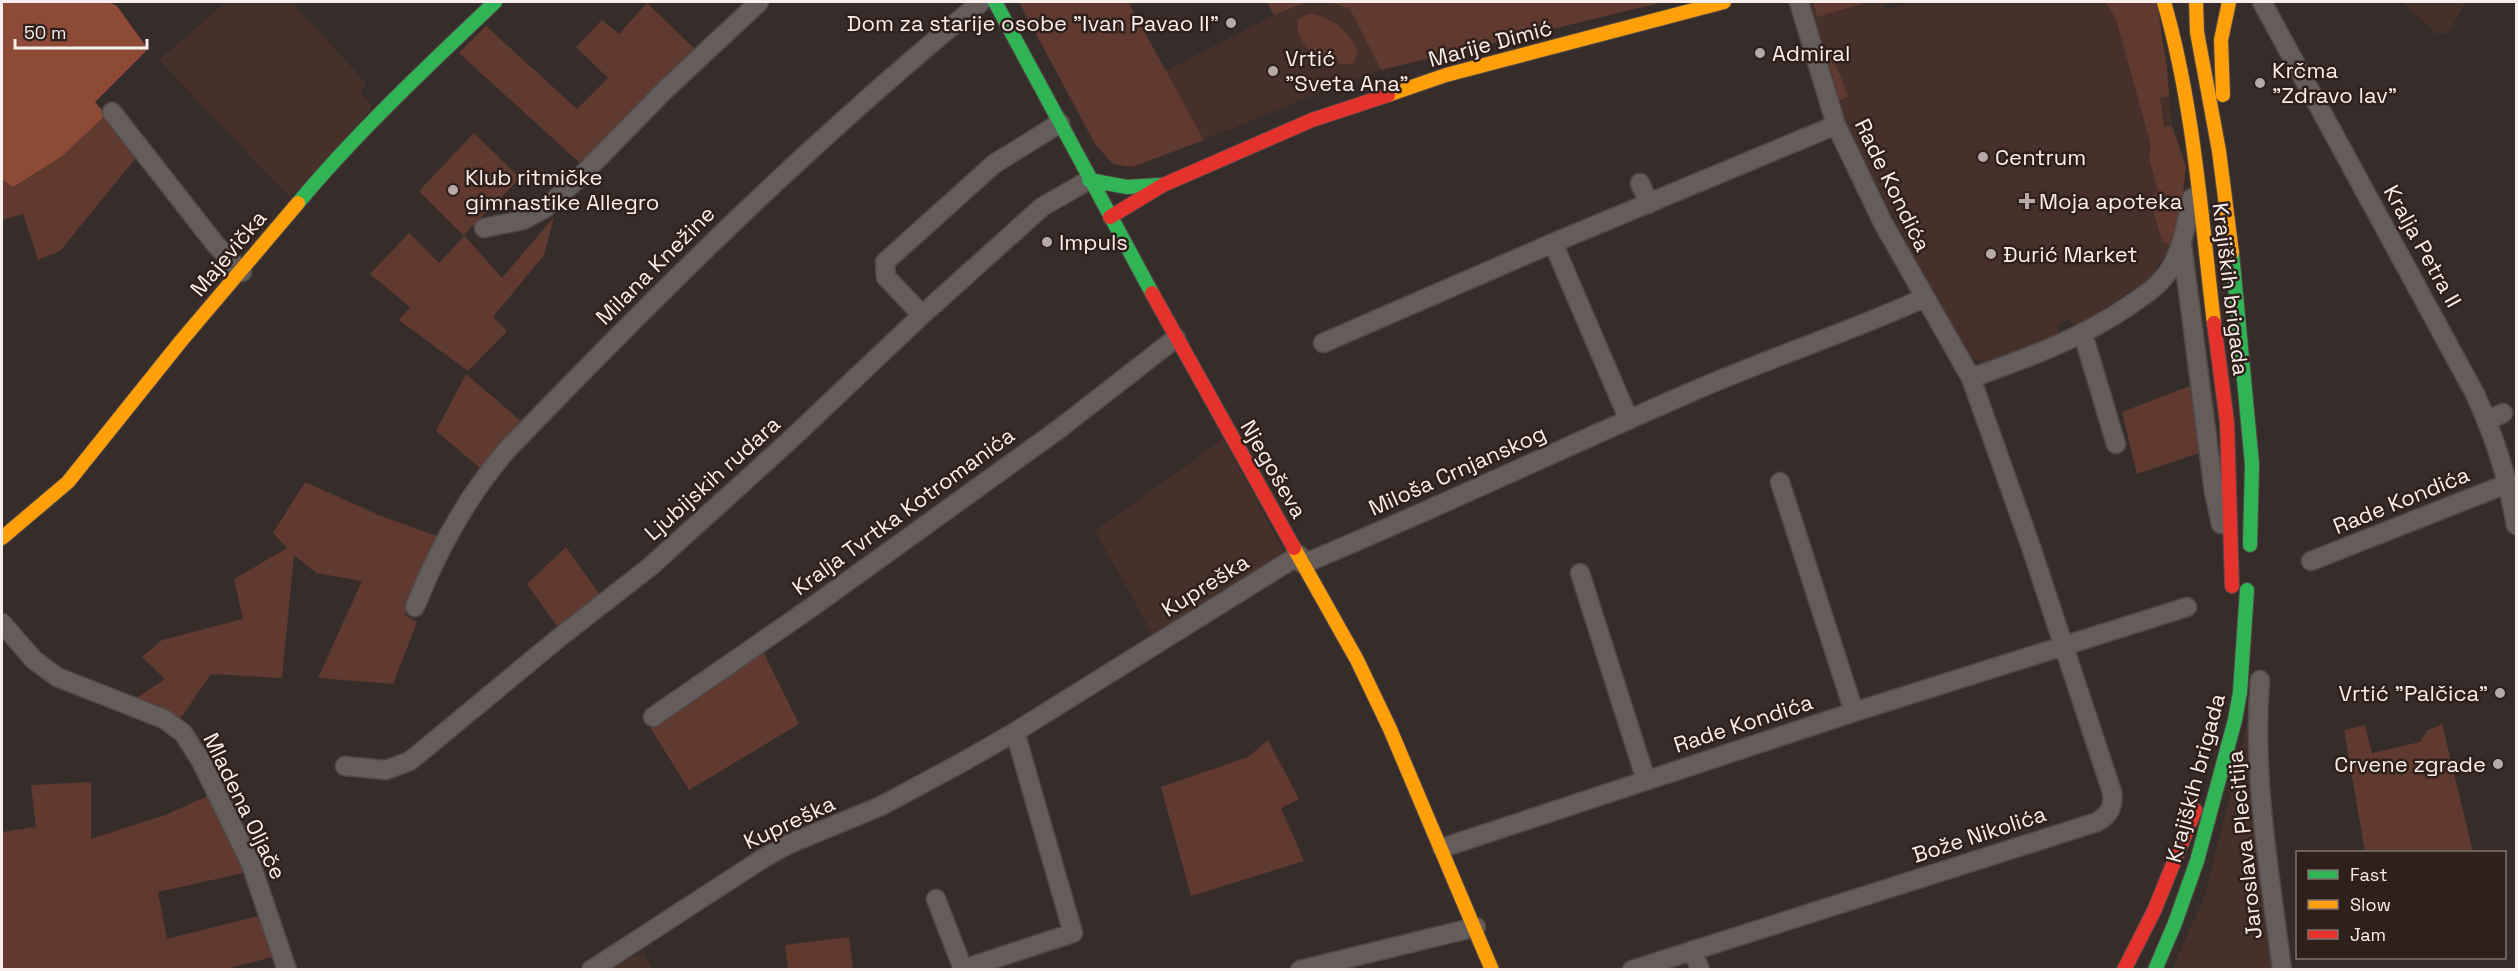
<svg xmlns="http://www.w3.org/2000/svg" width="2518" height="971" viewBox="0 0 2518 971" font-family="'Space Grotesk',sans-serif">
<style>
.built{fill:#45302a}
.green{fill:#603a2e}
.forest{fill:#8c4a37}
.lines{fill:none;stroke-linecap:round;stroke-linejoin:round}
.street-casing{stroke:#514947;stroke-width:21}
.fast-casing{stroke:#514947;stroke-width:16}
.slow-casing{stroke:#514947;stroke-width:16}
.jam-casing{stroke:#514947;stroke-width:16}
.street{stroke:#645d5b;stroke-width:18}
.fast{stroke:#30b455;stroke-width:14}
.slow{stroke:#ff9f0a;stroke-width:14}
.jam{stroke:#e5322d;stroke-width:14}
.poi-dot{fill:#b5aaa7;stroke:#30201c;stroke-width:2}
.labels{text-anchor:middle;stroke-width:5;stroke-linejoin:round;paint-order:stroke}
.poi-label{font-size:22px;fill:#f9eeeb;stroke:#30201c;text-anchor:start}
.street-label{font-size:22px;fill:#f9eeeb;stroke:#30201c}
</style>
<rect width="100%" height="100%" fill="#362d2a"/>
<path class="built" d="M 226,2 L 292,2 L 367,84 L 360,92 L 373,107 L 290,198 L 159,60 Z
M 1307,2 L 1330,2 L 1350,9 L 1381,70 L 1331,88 L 1204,140 L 1165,71 L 1274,15 Z
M 1810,2 L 1884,2 L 1887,10 L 1909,3 L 1909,2 L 2157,2 L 2167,69 L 2172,126 L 2186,167 L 2172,244 L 2149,279 L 2082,323 L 2072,323 L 2069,319 L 2058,325 L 2058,334 L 2054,338 L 1990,363 L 1975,360 L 1963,346 L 1843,123 Z
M 2402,2 L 2466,2 L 2448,33 L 2437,34 Z
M 1223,439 L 1283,550 L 1276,560 L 1153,635 L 1095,531 Z
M 2248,721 L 2276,969 L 2172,970 L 2205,895 Z
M 643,952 L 653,969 L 605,970 L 617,963 Z"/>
<path class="green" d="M 1019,2 L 1128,2 L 1204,140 L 1132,167 L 1113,164 L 1095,144 Z
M 1267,2 L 1307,2 L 1274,15 Z
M 1330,2 L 1664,2 L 1381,70 L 1350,9 Z
M 1813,2 L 1868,2 L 1817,17 Z
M 2105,2 L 2157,2 L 2167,69 L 2169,96 L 2160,98 L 2164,127 L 2172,126 L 2186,167 L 2179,229 L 2172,244 L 2169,245 L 2162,241 L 2149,196 L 2158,193 L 2149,157 L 2151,150 L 2150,142 L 2116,19 Z
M 647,3 L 696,50 L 581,164 L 459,53 L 486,26 L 577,109 L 608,78 L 576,47 L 602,20 L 619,34 Z
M 1308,14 C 1331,15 1351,32 1358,53 L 1354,63 C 1329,69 1293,48 1298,19 Z
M 1831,52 L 1848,96 L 1839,101 L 1827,54 Z
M 106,115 L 139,154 L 60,251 L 38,260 L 23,214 L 2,220 L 2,181 L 13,186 L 61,157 Z
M 474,133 L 520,178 L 464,235 L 502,278 L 554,217 L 544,255 L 493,317 L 507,331 L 468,371 L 399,320 L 410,307 L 370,274 L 409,233 L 439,263 L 464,236 L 419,191 Z
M 466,374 L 523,423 L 481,469 L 436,431 Z
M 2190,386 L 2199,453 L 2137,474 L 2122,412 Z
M 305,482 L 381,516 L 442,538 L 428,561 L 405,615 L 417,622 L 393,684 L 318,678 L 362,581 L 316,573 L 294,555 L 282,678 L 211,674 L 180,719 L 135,699 L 165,679 L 142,657 L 162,640 L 243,619 L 234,579 L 287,548 L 273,533 Z
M 566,547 L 601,596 L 560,630 L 527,584 Z
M 763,651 L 799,724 L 689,790 L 650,727 Z
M 2442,724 L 2473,852 L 2365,852 L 2344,730 L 2365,725 L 2372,753 L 2420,742 L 2428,730 Z
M 1268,740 L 1299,799 L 1281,808 L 1304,861 L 1191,896 L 1161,787 L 1248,757 Z
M 91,782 L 91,839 L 165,815 L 208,796 L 248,872 L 158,892 L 167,939 L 262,915 L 276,956 L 226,969 L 2,969 L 2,832 L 36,827 L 31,785 Z
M 849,937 L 853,969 L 788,969 L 785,945 Z"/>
<path class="forest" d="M 2,2 L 109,2 L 117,6 L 148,49 L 95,102 L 106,115 L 61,157 L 13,187 L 2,180 Z"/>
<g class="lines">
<g class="street-casing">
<path id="street" d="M 2262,2 L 2475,394 C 2496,440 2507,476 2516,525
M 112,112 L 216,245 L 242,272
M 1640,183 L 1649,204
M 484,228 L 523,220 L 544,209 L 580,177 L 665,90 L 759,2
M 1553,243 L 1629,420
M 2182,244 L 2214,492 L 2221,524
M 922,315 L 886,277 L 885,262 L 994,164 L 1060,123
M 2083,334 L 2116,444
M 1323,343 L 1553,243 L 1836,125
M 1971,378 C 2027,358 2081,339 2130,305 C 2144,295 2158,287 2168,272 C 2183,249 2186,224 2192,198
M 2487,421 L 2503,413
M 1780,482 L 1854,712
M 2311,561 L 2509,483
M 1303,564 C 1433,510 1560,449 1689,393 C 1766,359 1847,333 1924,298
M 1580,573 L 1646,780
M 415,607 C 437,551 467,497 506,451 C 658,293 811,141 981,2
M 2,623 L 34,660 L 57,677 L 164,719 L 183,733 L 201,761 L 251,864 L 287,970
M 2260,680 C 2252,777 2270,874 2282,970
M 653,717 L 812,607 L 1059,429 L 1176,338
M 345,766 L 386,770 L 410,761 L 560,637 L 651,566 L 789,441 L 922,315 L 1042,207 L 1089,180
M 1442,848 L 1854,712 L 2187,607
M 936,899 L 963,969 L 1073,933 L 1015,732
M 1693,950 L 1700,970
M 591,970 L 762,859 L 789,844 L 881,806 L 961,763 L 1015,732 L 1299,555
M 1300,970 L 1476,927
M 1632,970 L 2097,822 C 2109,815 2114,807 2112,792 L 2032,550 L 1971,378 L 1883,223 L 1836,125 L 1799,2"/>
</g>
<g class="fast-casing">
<path id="fast" d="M 995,2 L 1152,293
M 1089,180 L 1127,187 L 1160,185
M 298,203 C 358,131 427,67 495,2
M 2232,253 L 2252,464 L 2250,545
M 2155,970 L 2175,923 L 2197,861 L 2235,720 L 2240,692 L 2247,590"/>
</g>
<g class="slow-casing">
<path id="slow" d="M 2164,2 C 2194,106 2201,216 2214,323
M 2196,2 L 2197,32 L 2219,151 L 2232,253
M 1388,95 L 1446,75 L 1724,2
M 2223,95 L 2221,40 L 2229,2
M 2,538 L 68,482 L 181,341 L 298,203
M 1294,548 L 1357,660 L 1390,729 L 1492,970"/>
</g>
<g class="jam-casing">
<path id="jam" d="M 1110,217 L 1163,185 L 1312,120 L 1388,95
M 1152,293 L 1294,548
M 2214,323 L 2227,422 L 2232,586
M 2124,970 L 2154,911 L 2195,810"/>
</g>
<use href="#street" class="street"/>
<use href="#fast" class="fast"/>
<use href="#slow" class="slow"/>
<use href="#jam" class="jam"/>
</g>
<g class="poi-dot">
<circle cx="1231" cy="23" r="6"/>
<circle cx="1760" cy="53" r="6"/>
<circle cx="1273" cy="71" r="6"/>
<circle cx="2260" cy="83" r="6"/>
<circle cx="1983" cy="157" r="6"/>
<circle cx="453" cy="190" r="6"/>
<path d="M2024 192h6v6h6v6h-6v6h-6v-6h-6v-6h6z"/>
<circle cx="1047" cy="242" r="6"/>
<circle cx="1991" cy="254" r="6"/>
<circle cx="2500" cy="693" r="6"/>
<circle cx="2498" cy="764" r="6"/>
</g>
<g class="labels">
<g class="poi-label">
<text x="1219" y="31" text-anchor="end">Dom za starije osobe "Ivan Pavao II"</text>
<text x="1772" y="61">Admiral</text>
<text x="1285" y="66">Vrtić<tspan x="1285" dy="25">"Sveta Ana"</tspan></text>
<text x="2272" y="78">Krčma<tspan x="2272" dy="25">"Zdravo lav"</tspan></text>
<text x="1995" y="165">Centrum</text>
<text x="465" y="185">Klub ritmičke<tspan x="465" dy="25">gimnastike Allegro</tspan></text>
<text x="2039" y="209">Moja apoteka</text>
<text x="1059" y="250">Impuls</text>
<text x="2003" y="262">Đurić Market</text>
<text x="2488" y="701" text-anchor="end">Vrtić "Palčica"</text>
<text x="2486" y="772" text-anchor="end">Crvene zgrade</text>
</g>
<g class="street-label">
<text transform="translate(1490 43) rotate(-15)" y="8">Marije Dimić</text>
<text transform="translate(1893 185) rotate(64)" y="8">Rade Kondića</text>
<text transform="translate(2423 246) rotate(61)" y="8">Kralja Petra II</text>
<text transform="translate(228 253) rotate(-50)" y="8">Majevička</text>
<text transform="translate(655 265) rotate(-45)" y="8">Milana Knežine</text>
<text transform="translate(2231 289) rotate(83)" y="8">Krajiških brigada</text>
<text transform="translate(1274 469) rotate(60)" y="8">Njegoševa</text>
<text transform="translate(1457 470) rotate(-24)" y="8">Miloša Crnjanskog</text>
<text transform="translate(712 478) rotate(-42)" y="8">Ljubijskih rudara</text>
<text transform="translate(2401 500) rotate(-22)" y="8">Rade Kondića</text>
<text transform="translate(903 511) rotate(-36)" y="8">Kralja Tvrtka Kotromanića</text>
<text transform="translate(1205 585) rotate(-32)" y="8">Kupreška</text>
<text transform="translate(1743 723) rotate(-18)" y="8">Rade Kondića</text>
<text transform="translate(2195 778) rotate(-75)" y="8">Krajiških brigada</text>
<text transform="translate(245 806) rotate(64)" y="8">Mladena Oljače</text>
<text transform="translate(789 822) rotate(-25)" y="8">Kupreška</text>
<text transform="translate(1979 834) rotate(-18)" y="8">Bože Nikolića</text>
<text transform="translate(2244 845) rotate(-96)" y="8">Jaroslava Plecitija</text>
</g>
</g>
<rect width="2518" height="971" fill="none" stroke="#f9eeeb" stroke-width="6"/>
<rect x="2296" y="851" width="210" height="108" fill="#30201c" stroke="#80726f" stroke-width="1.5"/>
<rect x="2308" y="870" width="30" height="9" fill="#30b455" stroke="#80726f" stroke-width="1.5"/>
<text x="2350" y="881" font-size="18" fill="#f9eeeb">Fast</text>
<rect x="2308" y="900" width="30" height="9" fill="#ff9f0a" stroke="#80726f" stroke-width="1.5"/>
<text x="2350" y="911" font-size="18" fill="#f9eeeb">Slow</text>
<rect x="2308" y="930" width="30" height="9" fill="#e5322d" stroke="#80726f" stroke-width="1.5"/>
<text x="2350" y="941" font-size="18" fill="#f9eeeb">Jam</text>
<path d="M15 39v9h132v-9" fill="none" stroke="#f9eeeb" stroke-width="3"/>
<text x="24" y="39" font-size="18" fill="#f9eeeb" stroke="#30201c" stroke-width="4.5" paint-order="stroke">50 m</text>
</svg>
